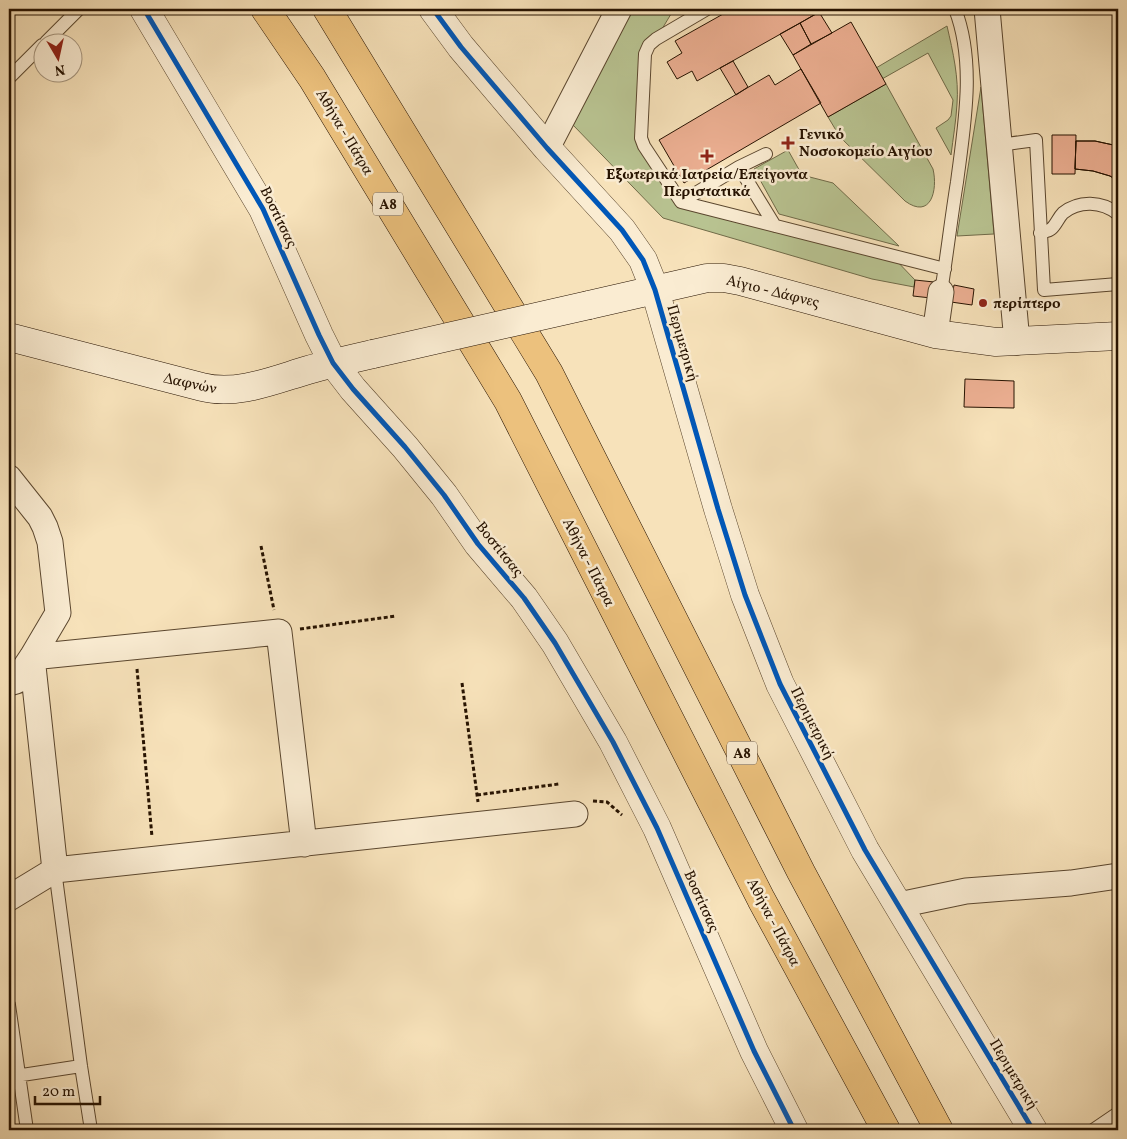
<svg xmlns="http://www.w3.org/2000/svg" width="1127" height="1139" viewBox="0 0 1127 1139" font-family="Vollkorn,serif">
<style>
.green{fill:#b9c492;stroke:#706b49}
.building{fill:#ecaf92;stroke:#261200}
.lines{fill:none;stroke-linecap:round;stroke-linejoin:round}
.service-casing{stroke:#5a462e;stroke-width:14}
.minor-casing{stroke:#5a462e;stroke-width:27}
.tertiary-casing{stroke:#5a462e;stroke-width:29}
.secondary-casing{stroke:#261200;stroke-width:29}
.motorway-casing{stroke:#261200;stroke-width:29}
.path{stroke:#261200;stroke-width:3;stroke-dasharray:4 2.5;stroke-linecap:butt}
.service{stroke:#faecd2;stroke-width:12}
.minor{stroke:#faecd2;stroke-width:25}
.tertiary{stroke:#faecd2;stroke-width:28}
.secondary{stroke:#faecd2;stroke-width:28}
.motorway{stroke:#ecc17d;stroke-width:28}
.secondary-bridge-casing{stroke:#261200;stroke-width:29;stroke-linecap:butt}
.secondary-bridge{stroke:#faecd2;stroke-width:28}
.cycleway-casing{stroke:#faecd2;stroke-width:8}
.cycleway{stroke:#0057b8;stroke-width:5}
.poi-dot{fill:#8f2418;stroke:#faecd2;stroke-width:2}
.labels{text-anchor:middle;stroke-width:5;stroke-linejoin:round;paint-order:stroke}
.shield{fill:#faecd2;stroke:#66533f;stroke-width:1}
.shield-label{font-size:14px;font-weight:bold;fill:#261200}
.street-label{font-size:15px;fill:#261200;stroke:#faecd2}
.poi-label{font-size:15px;font-weight:bold;fill:#261200;stroke:#faecd2;text-anchor:start}
</style>
<rect width="100%" height="100%" fill="#f7e2ba"/>
<filter id="stains"><feTurbulence type="fractalNoise" baseFrequency=".004" numOctaves="4"/><feColorMatrix values="0 0 0 0 .2 0 0 0 0 .09 0 0 0 0 .02 0 0 0 .5 -.17"/></filter>
<radialGradient id="worn" r=".72"><stop offset=".6" stop-color="#630" stop-opacity="0"/><stop offset="1" stop-color="#630" stop-opacity=".3"/></radialGradient>
<path class="green" d="M 633,9 L 674,9 L 656,39 L 649,45 L 641,131 L 681,202 L 892,256 L 915,280 L 914,287 L 872,279 L 663,218 L 573,125 Z
M 947,26 C 953,52 959,78 957,104 C 956,121 953,139 951,155 L 936,128 L 948,120 L 951,116 L 953,100 L 928,53 L 882,79 L 876,68 Z
M 886,84 L 933,169 C 938,190 931,220 905,201 L 840,137 L 828,117 Z
M 981,87 L 994,234 L 957,236 Z
M 788,150 L 802,175 L 833,183 L 899,246 L 779,214 L 754,169 Z"/>
<path class="building" d="M 732,9 L 825,9 L 697,81 L 692,71 L 677,79 L 667,62 L 682,53 L 675,41 Z
M 819,12 L 832,33 L 811,44 L 800,23 Z
M 851,22 L 886,84 L 828,117 L 793,55 Z
M 800,23 L 811,44 L 793,55 L 780,34 Z
M 733,61 L 748,87 L 736,95 L 720,68 Z
M 801,69 L 821,103 L 684,183 L 659,140 L 769,75 L 775,85 Z
M 1052,135 L 1076,135 L 1075,174 L 1052,174 Z
M 1076,141 L 1095,141 L 1118,146 L 1118,181 L 1110,176 L 1093,171 L 1075,169 Z
M 1076,141 L 1095,141 L 1118,146 L 1118,181 L 1110,176 L 1093,171 L 1075,169 Z
M 915,280 L 934,282 L 931,298 L 913,296 Z
M 954,285 L 974,289 L 972,305 L 951,302 Z
M 965,379 L 1014,381 L 1014,408 L 964,407 Z"/>
<g class="lines">
<g class="service-casing">
<path id="service" d="M 707,9 L 656,39 L 649,45 L 645,54 L 641,138 L 644,146 L 681,202 L 945,269
M 46,42 L 79,9
M 9,78 L 42,45
M 999,145 L 1036,140 L 1044,290 L 1118,284
M 739,167 L 766,154
M 681,202 L 739,167 L 775,226
M 1040,233 C 1043,232 1049,231 1051,229 C 1056,225 1058,218 1063,213 C 1079,200 1102,201 1118,214
M 941,292 C 947,255 951,219 957,182 C 964,127 976,63 955,9
M 55,870 L 81,1066 L 91,1130
M 9,1005 L 27,1130
M 9,1077 L 81,1066
M 1093,1130 L 1118,1113"/>
</g>
<g class="minor-casing">
<path id="minor" d="M 987,9 L 1017,342
M 547,148 L 619,9
M 935,334 L 941,292
M 9,478 L 40,517 L 45,527 L 50,542 L 58,613 L 32,657 L 16,681 L 9,683
M 32,657 L 55,870 L 575,814
M 32,657 L 279,632 L 304,844
M 9,898 L 55,870
M 899,905 L 966,891 L 1071,883 L 1118,876"/>
</g>
<g class="tertiary-casing">
<path id="tertiary" d="M 144,9 L 263,209 L 319,335 L 333,363 L 353,389 L 405,447 L 444,495 L 478,544 L 524,598 L 555,643 L 613,742 L 657,828 L 754,1051 L 794,1130
M 433,9 L 461,47 L 547,148 L 622,230 L 643,260 L 655,290 L 718,509 L 745,595 L 780,684 L 865,850 L 1033,1130"/>
</g>
<g class="secondary-casing">
<path id="secondary" d="M 589,305 L 707,278 L 724,278 L 740,281 L 935,334 L 996,342 L 1118,336
M 9,337 L 202,387 C 237,396 274,380 308,370 C 329,364 351,359 373,354"/>
</g>
<g class="motorway-casing">
<path id="motorway" d="M 265,9 L 312,78 L 508,401 L 761,899 L 886,1130
M 327,9 L 549,373 L 801,872 L 939,1130"/>
</g>
<path class="path" d="M 261,546 L 274,610
M 300,629 L 396,616
M 137,669 L 152,837
M 462,683 L 478,802
M 477,795 L 559,784
M 593,801 L 607,802 L 622,815"/>
<use href="#service" class="service"/>
<use href="#minor" class="minor"/>
<use href="#tertiary" class="tertiary"/>
<use href="#secondary" class="secondary"/>
<use href="#motorway" class="motorway"/>
<g class="secondary-bridge-casing">
<path id="secondary-bridge" d="M 373,354 L 589,305"/>
</g>
<use href="#secondary-bridge" class="secondary-bridge"/>
<g class="cycleway-casing">
<path id="cycleway" d="M 144,9 L 263,209 L 319,335 L 333,363 L 353,389 L 405,447 L 444,495 L 478,544 L 524,598 L 555,643 L 613,742 L 657,828 L 754,1051 L 794,1130
M 433,9 L 461,47 L 547,148 L 622,230 L 643,260 L 655,290 L 718,509 L 745,595 L 780,684 L 865,850 L 1033,1130"/>
</g>
<use href="#cycleway" class="cycleway"/>
</g>
<g class="poi-dot">
<path d="M785.5 135.5h5v5h5v5h-5v5h-5v-5h-5v-5h5z"/>
<path d="M704.5 148.5h5v5h5v5h-5v5h-5v-5h-5v-5h5z"/>
<circle cx="983" cy="303" r="5"/>
</g>
<g class="labels">
<g class="shield">
<rect x="373" y="192.5" width="30" height="23" rx="4"/>
<rect x="727" y="741.5" width="30" height="23" rx="4"/>
</g>
<g class="shield-label">
<text x="388" y="209">Α8</text>
<text x="742" y="758">Α8</text>
</g>
<g class="street-label">
<text transform="translate(345 132) rotate(59)" y="5">Αθήνα - Πάτρα</text>
<text transform="translate(279 217) rotate(64)" y="5">Βοστίτσας</text>
<text transform="translate(773 291) rotate(14)" y="5">Αίγιο - Δάφνες</text>
<text transform="translate(683 343) rotate(74)" y="5">Περιμετρική</text>
<text transform="translate(190 383) rotate(12)" y="5">Δαφνών</text>
<text transform="translate(500 549) rotate(51)" y="5">Βοστίτσας</text>
<text transform="translate(589 562) rotate(63)" y="5">Αθήνα - Πάτρα</text>
<text transform="translate(813 723) rotate(63)" y="5">Περιμετρική</text>
<text transform="translate(702 901) rotate(66)" y="5">Βοστίτσας</text>
<text transform="translate(774 922) rotate(62)" y="5">Αθήνα - Πάτρα</text>
<text transform="translate(1014 1074) rotate(59)" y="5">Περιμετρική</text>
</g>
<g class="poi-label">
<text x="799" y="139">Γενικό<tspan x="799" dy="17">Νοσοκομείο Αιγίου</tspan></text>
<text x="707" y="179" text-anchor="middle">Εξωτερικά Ιατρεία/Επείγοντα<tspan x="707" dy="17">Περιστατικά</tspan></text>
<text x="993" y="308">περίπτερο</text>
</g>
</g>
<rect width="1127" height="1139" fill="none" stroke="#f7e2ba" stroke-width="30"/>
<rect x="10" y="10" width="1107" height="1119" fill="none" stroke="#261200" stroke-width="2.5"/>
<rect x="15" y="15" width="1097" height="1109" fill="none" stroke="#261200"/>
<g transform="translate(58 58) rotate(171)"><circle r="24" fill="#faecd2" stroke="#a5957e"/>
<path d="M0-4L9 19L0 12L-9 19Z" fill="#8f2418"/>
<text y="-8" font-size="14" font-weight="bold" text-anchor="middle" fill="#261200">N</text>
</g>
<path d="M35 1096v8h65v-8" fill="none" stroke="#261200" stroke-width="2.5"/>
<text x="42" y="1096" font-size="15" fill="#261200" stroke="#faecd2" stroke-width="4" paint-order="stroke">20 m</text>
<rect width="100%" height="100%" filter="url(#stains)"/>
<rect width="100%" height="100%" fill="url(#worn)"/>
</svg>
